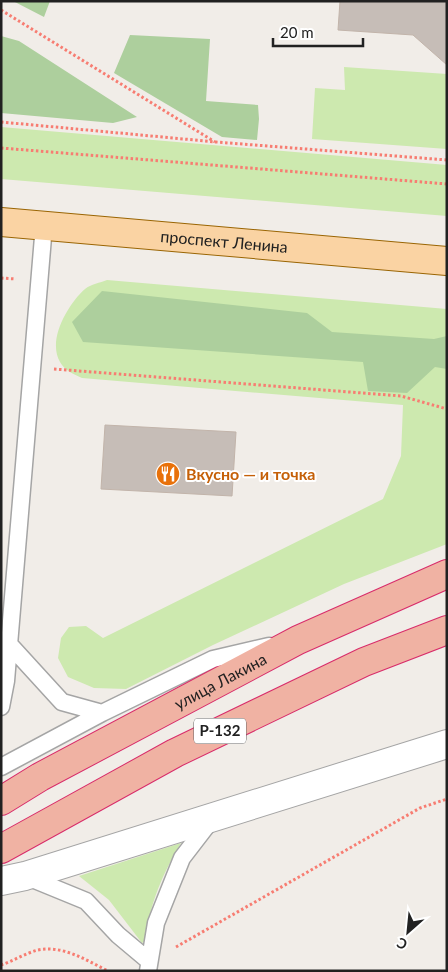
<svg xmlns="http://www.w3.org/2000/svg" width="448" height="972" viewBox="0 0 448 972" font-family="Lato,sans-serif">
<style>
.grass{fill:#cde9af}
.forest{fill:#adcf9d}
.building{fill:#c6bdb7;stroke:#c2b4aa}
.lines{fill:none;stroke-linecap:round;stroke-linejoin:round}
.service-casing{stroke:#a5a5a5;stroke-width:19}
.minor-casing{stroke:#a5a5a5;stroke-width:30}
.primary-casing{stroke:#9a6503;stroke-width:30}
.trunk-casing{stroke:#d82c6a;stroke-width:30}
.path{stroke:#f77d72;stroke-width:3;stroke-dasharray:2.5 2.5;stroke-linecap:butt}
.service{stroke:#fff;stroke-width:16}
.minor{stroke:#fff;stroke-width:28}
.primary{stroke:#fad3a3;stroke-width:28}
.trunk{stroke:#f0b2a3;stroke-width:28}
.labels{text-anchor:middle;stroke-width:4;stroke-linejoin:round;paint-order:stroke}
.shield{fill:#fff;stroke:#646464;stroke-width:1}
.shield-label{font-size:15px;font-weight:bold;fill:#212121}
.street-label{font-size:16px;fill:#212121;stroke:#fff}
.food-label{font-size:16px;font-weight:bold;fill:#c56008;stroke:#fff;text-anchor:start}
</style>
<rect width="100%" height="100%" fill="#f1ede8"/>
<path class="grass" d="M 344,67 L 447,74 L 447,149 L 312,139 L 315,88 L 345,90 Z
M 1,127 L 447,165 L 447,216 L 1,179 Z
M 107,280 L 447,309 L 447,544 L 344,584 L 213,645 L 126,689 L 94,688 L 68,677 L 58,658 L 61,638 L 69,627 L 86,626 L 103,638 L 383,499 L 401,456 L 403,405 L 82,378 C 75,375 64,370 60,362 C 47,340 68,304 85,289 C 91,284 100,283 107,280 Z
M 181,843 C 162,875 150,903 145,941 L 142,943 L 109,900 L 79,876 Z"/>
<path class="forest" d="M 13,1 L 50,1 L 44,17 Z
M 130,35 L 210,39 L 206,101 L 258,105 L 259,119 L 257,140 L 222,137 L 114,73 Z
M 1,36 L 19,41 L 137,117 L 113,123 L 1,113 Z
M 102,291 L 307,313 L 332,332 L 434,339 L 447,336 L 447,369 L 435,367 L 407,393 L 368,391 L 363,362 L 83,342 L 72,322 Z"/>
<path class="building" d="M 340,1 L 447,1 L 447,65 L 413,35 L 338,30 Z
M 105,425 L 236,432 L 232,496 L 101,489 Z"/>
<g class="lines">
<g class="service-casing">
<path id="service" d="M 9,644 L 62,702 L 102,713 L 213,659 L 269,646
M 1,707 L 6,681 L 44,225
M 1,767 L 102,713
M 25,876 L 86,901 L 118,935 L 149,961
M 148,971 L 156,923 L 182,858 L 212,819"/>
</g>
<g class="minor-casing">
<path id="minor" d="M 1,881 L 25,876 L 447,744"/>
</g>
<g class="primary-casing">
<g id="primary">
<path id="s1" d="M 1,222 L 447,261"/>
</g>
</g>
<g class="trunk-casing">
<g id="trunk">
<path id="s2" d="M 1,801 L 40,777 L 298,640 L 447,574"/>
<path d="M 1,849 L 175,753 L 364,662 L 447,630"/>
</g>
</g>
<path class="path" d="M 1,10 L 215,142
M 1,122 L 216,142 L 447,160
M 1,148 L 447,184
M 1,278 L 16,279
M 54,369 L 401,396 L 447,409
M 176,947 L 420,808 L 447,799
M 1,965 C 13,961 26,953 38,950 C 63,945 86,960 108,971"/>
<use href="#service" class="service"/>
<use href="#minor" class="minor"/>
<use href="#primary" class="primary"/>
<use href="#trunk" class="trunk"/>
</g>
<defs>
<g id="restaurant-disc" transform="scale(1.25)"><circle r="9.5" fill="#e8710a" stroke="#fff"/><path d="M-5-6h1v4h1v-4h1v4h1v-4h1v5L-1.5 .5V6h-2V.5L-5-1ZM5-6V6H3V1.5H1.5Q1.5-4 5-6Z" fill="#fff"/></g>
</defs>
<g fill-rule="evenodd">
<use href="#restaurant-disc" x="168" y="474"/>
</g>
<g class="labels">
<rect class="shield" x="194" y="718.5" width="52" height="25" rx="4"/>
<g class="shield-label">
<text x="220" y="736">Р-132</text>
</g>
<g class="street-label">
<text dy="6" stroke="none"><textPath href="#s1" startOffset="224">проспект Ленина</textPath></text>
<text dy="6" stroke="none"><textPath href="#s2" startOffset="250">улица Лакина</textPath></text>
</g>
<g class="food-label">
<text x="186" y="480">Вкусно — и точка</text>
</g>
</g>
<rect width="448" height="972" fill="none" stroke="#212121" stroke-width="5"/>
<g transform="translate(408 932) rotate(207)" stroke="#ffffff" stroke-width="4" paint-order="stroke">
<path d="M0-4L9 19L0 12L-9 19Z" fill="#212121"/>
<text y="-8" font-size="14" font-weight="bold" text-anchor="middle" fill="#212121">С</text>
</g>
<path d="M273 38v8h90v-8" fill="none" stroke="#212121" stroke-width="2.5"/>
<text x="280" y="38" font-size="15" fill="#212121" stroke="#ffffff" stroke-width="4" paint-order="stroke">20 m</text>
</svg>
